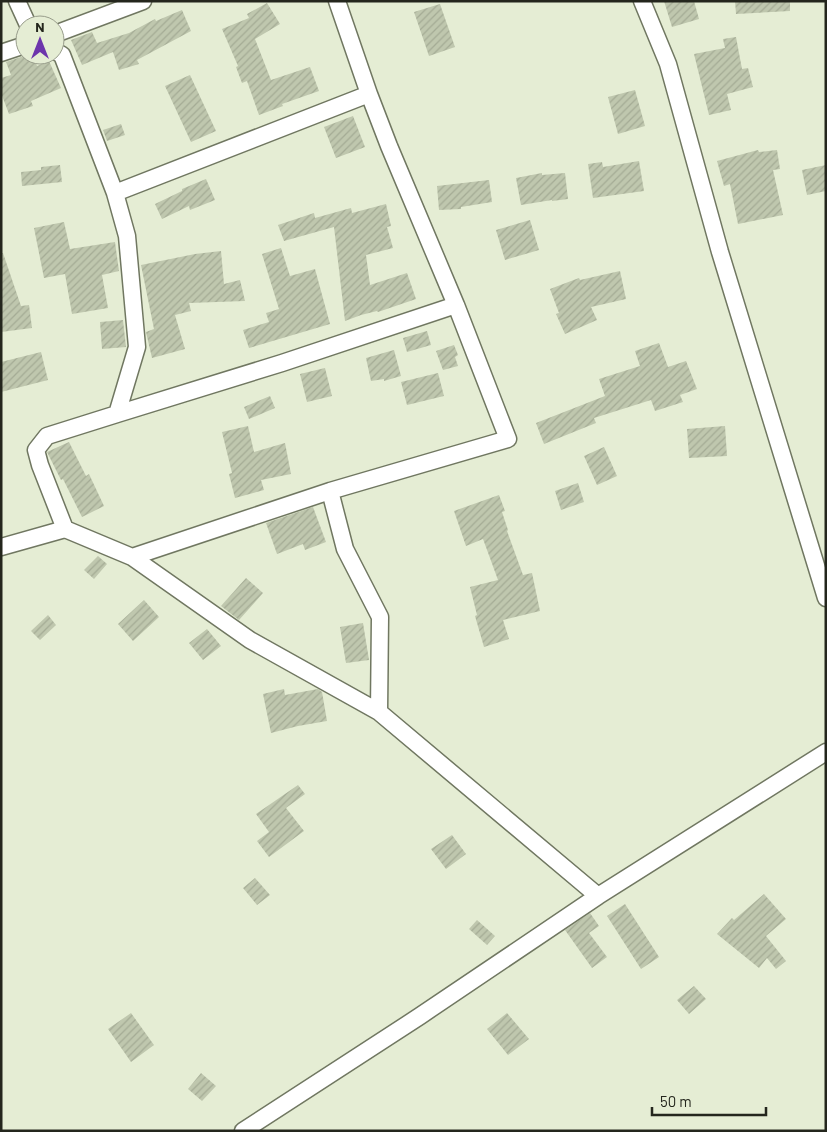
<svg xmlns="http://www.w3.org/2000/svg" width="827" height="1132" viewBox="0 0 827 1132" font-family="Barlow,sans-serif">
<style>
.building{fill:url(#building-hatch)}
.lines{fill:none;stroke-linecap:round;stroke-linejoin:round}
.street-casing{stroke:#707761;stroke-width:19}
.street{stroke:#fff;stroke-width:16}
</style>
<defs>
<pattern id="building-hatch" width="6" height="6" patternUnits="userSpaceOnUse" patternTransform="scale(1.25)"><rect width="6" height="6" fill="#bfc7ae"/><path d="M-1 1l2-2M0 6l6-6M5 7l2-2" fill="none" stroke="#a4ab95"/></pattern>
</defs>
<rect width="100%" height="100%" fill="#e5edd4"/>
<path class="building" d="M 664,1 L 694,1 L 699,19 L 672,27 Z
M 735,1 L 790,1 L 790,11 L 736,14 Z
M 267,3 L 280,24 L 255,39 L 271,80 L 310,67 L 319,91 L 282,104 L 283,106 L 259,115 L 247,81 L 242,83 L 236,67 L 238,66 L 222,29 L 249,18 L 247,14 Z
M 440,4 L 455,47 L 429,56 L 414,12 Z
M 182,10 L 191,31 L 137,60 L 139,64 L 119,70 L 113,52 L 82,65 L 71,40 L 92,32 L 97,43 L 129,33 L 155,19 L 156,21 Z
M 736,37 L 742,69 L 748,68 L 753,87 L 727,94 L 731,110 L 709,115 L 694,54 L 725,48 L 723,39 Z
M 27,55 L 33,55 L 37,66 L 49,61 L 61,88 L 31,101 L 33,106 L 9,114 L 1,93 L 1,78 L 11,75 L 6,62 Z
M 190,75 L 216,131 L 191,142 L 165,86 Z
M 635,90 L 645,126 L 618,134 L 608,97 Z
M 353,116 L 365,147 L 336,158 L 324,127 Z
M 121,124 L 125,135 L 107,141 L 103,130 Z
M 758,150 L 759,152 L 777,150 L 780,169 L 773,170 L 783,215 L 738,224 L 730,184 L 724,186 L 717,161 Z
M 639,161 L 644,191 L 593,198 L 588,164 L 602,162 L 603,167 Z
M 60,165 L 62,182 L 22,186 L 21,172 L 41,170 L 41,167 Z
M 826,165 L 826,191 L 807,195 L 802,170 Z
M 542,173 L 542,175 L 565,173 L 568,199 L 552,201 L 552,200 L 521,205 L 516,178 Z
M 206,179 L 215,200 L 190,210 L 189,206 L 162,219 L 155,204 L 182,191 L 182,189 Z
M 489,180 L 492,202 L 461,207 L 461,209 L 439,210 L 437,186 Z
M 386,204 L 391,226 L 387,227 L 393,248 L 366,255 L 370,285 L 407,273 L 416,299 L 378,312 L 377,311 L 361,315 L 345,321 L 334,227 L 284,241 L 278,225 L 314,213 L 315,218 L 351,208 L 352,213 Z
M 530,220 L 539,250 L 505,260 L 496,230 Z
M 64,222 L 70,249 L 115,242 L 119,271 L 102,275 L 108,308 L 72,314 L 65,274 L 44,278 L 34,228 Z
M 281,248 L 290,276 L 315,269 L 330,324 L 249,348 L 243,330 L 269,322 L 266,313 L 279,309 L 262,254 Z
M 221,251 L 224,284 L 240,280 L 245,301 L 189,303 L 191,311 L 175,315 L 185,349 L 152,358 L 146,332 L 154,329 L 141,265 L 195,254 Z
M 1,253 L 3,253 L 21,306 L 29,305 L 32,328 L 1,332 Z
M 620,271 L 626,299 L 591,307 L 597,320 L 565,334 L 556,314 L 559,313 L 550,289 L 579,278 L 580,280 Z
M 123,320 L 126,347 L 102,349 L 100,322 Z
M 427,331 L 431,345 L 407,352 L 403,338 Z
M 659,343 L 668,367 L 686,361 L 697,389 L 680,395 L 683,402 L 655,411 L 651,400 L 594,418 L 596,423 L 544,444 L 536,423 L 605,396 L 599,379 L 640,366 L 635,351 Z
M 454,345 L 458,355 L 455,357 L 458,366 L 443,370 L 436,351 Z
M 394,350 L 401,376 L 384,381 L 384,379 L 371,381 L 366,358 Z
M 41,352 L 48,380 L 1,392 L 1,362 Z
M 325,368 L 332,396 L 307,402 L 300,374 Z
M 438,373 L 444,396 L 407,405 L 401,382 Z
M 270,396 L 275,408 L 249,419 L 244,407 Z
M 248,426 L 254,452 L 285,443 L 291,474 L 261,480 L 264,490 L 235,498 L 229,474 L 232,473 L 222,432 Z
M 725,426 L 727,456 L 689,458 L 687,429 Z
M 69,442 L 86,476 L 89,474 L 104,506 L 82,517 L 63,479 L 61,480 L 47,452 Z
M 604,447 L 617,476 L 597,485 L 584,456 Z
M 578,483 L 584,502 L 561,510 L 555,491 Z
M 499,495 L 505,511 L 502,512 L 508,530 L 507,531 L 523,575 L 532,573 L 540,611 L 503,620 L 509,639 L 484,647 L 475,616 L 477,615 L 470,587 L 498,580 L 483,539 L 466,546 L 454,511 Z
M 313,507 L 326,542 L 305,550 L 303,544 L 277,554 L 266,523 Z
M 98,556 L 107,564 L 94,579 L 84,570 Z
M 246,578 L 263,593 L 239,620 L 221,606 Z
M 144,600 L 159,617 L 133,641 L 118,624 Z
M 48,615 L 56,625 L 40,640 L 31,631 Z
M 363,623 L 369,660 L 346,663 L 340,627 Z
M 207,629 L 221,646 L 203,660 L 189,643 Z
M 284,689 L 285,695 L 318,689 L 322,692 L 327,721 L 298,726 L 271,733 L 263,694 Z
M 298,785 L 305,794 L 286,808 L 304,831 L 269,857 L 257,841 L 269,832 L 256,814 Z
M 452,835 L 466,854 L 446,869 L 431,849 Z
M 255,878 L 270,895 L 257,905 L 243,888 Z
M 764,894 L 786,919 L 766,936 L 786,961 L 776,969 L 767,958 L 759,968 L 717,934 L 732,918 L 734,920 Z
M 625,904 L 659,957 L 641,969 L 607,916 Z
M 590,913 L 599,926 L 589,933 L 607,957 L 592,968 L 565,930 Z
M 477,920 L 495,936 L 487,945 L 469,929 Z
M 694,986 L 706,999 L 689,1014 L 677,1000 Z
M 131,1013 L 154,1045 L 131,1062 L 108,1029 Z
M 507,1013 L 529,1039 L 508,1055 L 487,1029 Z
M 201,1073 L 216,1086 L 202,1101 L 188,1089 Z"/>
<g class="lines">
<g class="street-casing">
<path id="street" d="M 17,1 L 28,25
M 642,1 L 668,64 L 720,252 L 826,598
M 55,34 L 143,1
M 55,51 L 62,55 L 115,193 L 127,236 L 137,347 L 117,414 L 282,363 L 456,305
M 1,53 L 25,45
M 115,193 L 369,94 L 337,1
M 330,491 L 345,549 L 380,617 L 379,712
M 65,529 L 40,465 L 36,450 L 47,436 L 117,414
M 1,547 L 65,529 L 132,557 L 250,640 L 379,712 L 598,896 L 420,1016 L 243,1131
M 132,557 L 330,491 L 508,439 L 456,305 L 389,146 L 369,94
M 598,896 L 826,752"/>
</g>
<use href="#street" class="street"/>
</g>
<rect width="827" height="1132" fill="none" stroke="#24261d" stroke-width="5"/>
<g transform="translate(40 40)"><circle r="24" fill="#e5edd4" stroke="#989d8b"/>
<path d="M0-4L9 19L0 12L-9 19Z" fill="#6d35ac"/>
<text y="-8" font-size="14" font-weight="bold" text-anchor="middle" fill="#24261d">N</text>
</g>
<path d="M652 1107v8h114v-8" fill="none" stroke="#24261d" stroke-width="2.5"/>
<text x="660" y="1107" font-size="15" fill="#24261d" stroke="#e5edd4" stroke-width="4" paint-order="stroke">50 m</text>
</svg>
